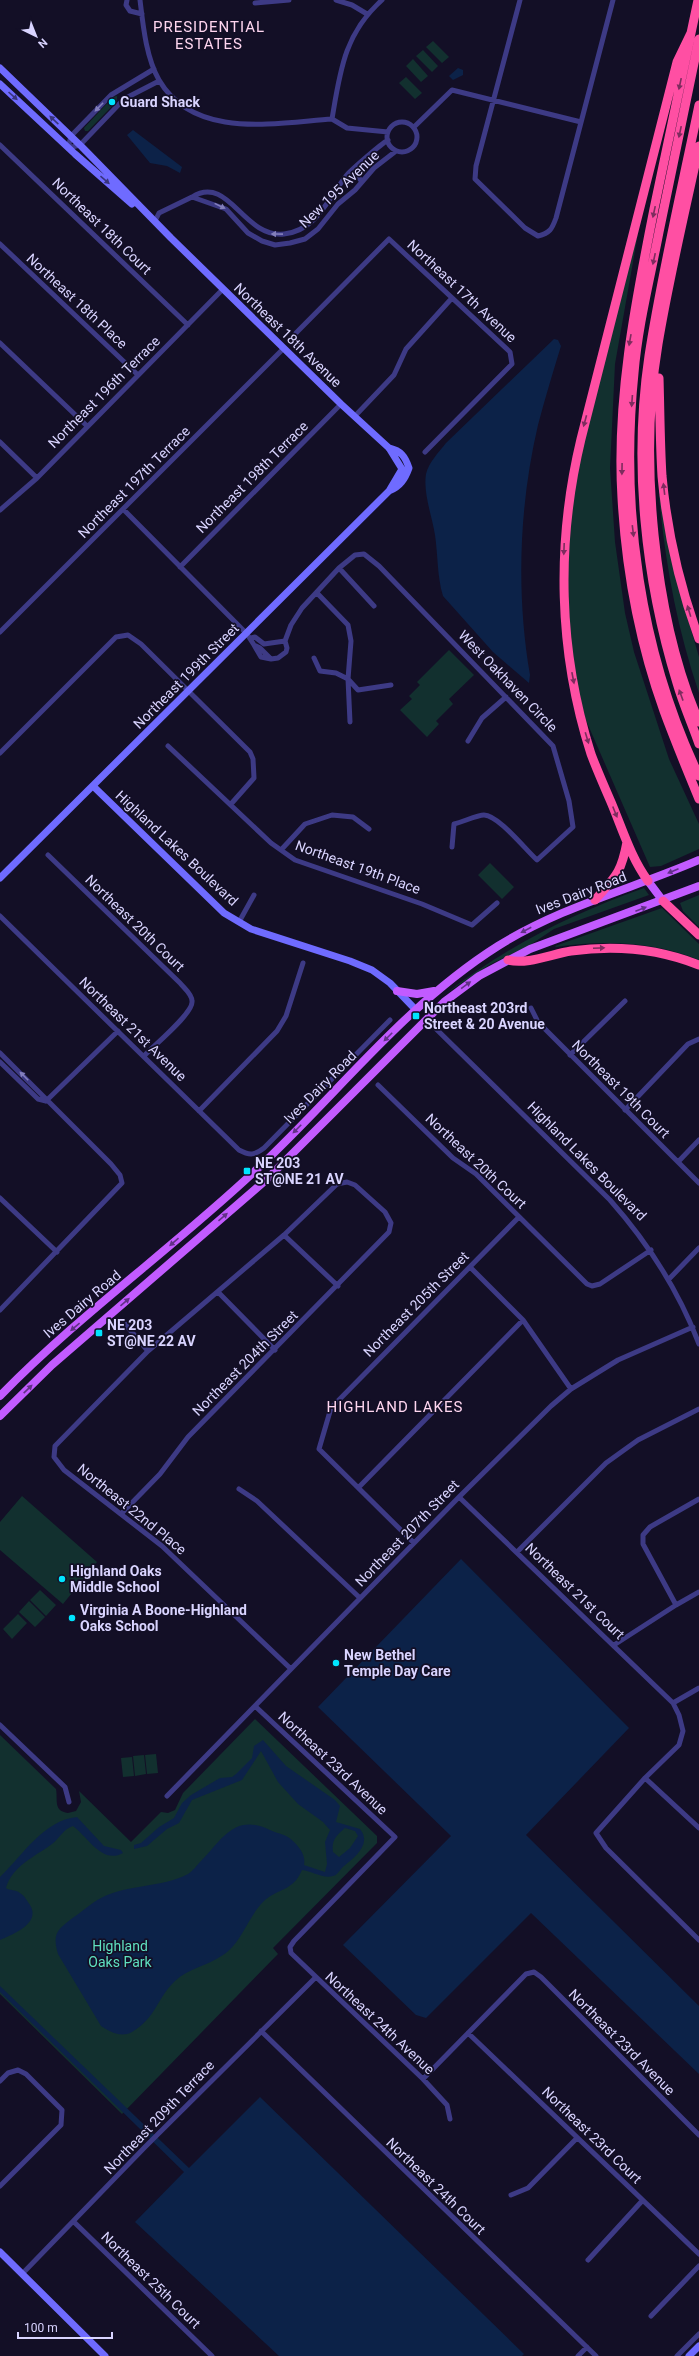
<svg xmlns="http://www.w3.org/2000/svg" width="699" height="2356" viewBox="0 0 699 2356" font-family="Roboto,sans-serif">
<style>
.green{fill:#12302f}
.water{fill:#0c2248;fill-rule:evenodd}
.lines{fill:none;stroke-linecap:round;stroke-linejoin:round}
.street{stroke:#3d3a85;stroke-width:5}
.secondary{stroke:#6f6bff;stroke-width:7}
.primary{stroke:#c25bff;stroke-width:8}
.highway{stroke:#ff4fa3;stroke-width:9}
.oneway{fill:#7d2c5e}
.oneway2{fill:#38347d}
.oneway3{fill:#837fbc}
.oneway4{fill:#623188}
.poi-dot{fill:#00e5ff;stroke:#130f26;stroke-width:1.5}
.labels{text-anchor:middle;stroke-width:3.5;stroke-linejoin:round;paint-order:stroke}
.poi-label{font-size:14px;font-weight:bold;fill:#d9d4ff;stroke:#130f26;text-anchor:start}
.street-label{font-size:14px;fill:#d9d4ff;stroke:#130f26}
.park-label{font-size:14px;fill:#5fe0c0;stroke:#130f26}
.neighbourhood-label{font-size:15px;letter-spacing:1px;fill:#ffd6f0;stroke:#130f26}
</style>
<rect width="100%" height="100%" fill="#130f26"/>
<path class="green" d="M 433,41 L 449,57 L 442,63 L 426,47 Z
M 423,50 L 438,66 L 432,72 L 416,56 Z
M 413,59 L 428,76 L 421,82 L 406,66 Z
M 406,77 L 422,93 L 415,99 L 399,83 Z
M 117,96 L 117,101 L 88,131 L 85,131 L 84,128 L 113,97 Z
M 639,228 L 615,364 L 610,468 L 615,542 L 625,613 L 634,652 L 669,759 L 699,824 L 699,849 L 661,866 L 650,867 L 585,718 L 572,663 L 565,582 L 574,477 Z
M 659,495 L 662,495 L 676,578 L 699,657 L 699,693 C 677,628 665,563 659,495 Z
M 449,650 L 474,675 L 449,699 L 453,704 L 436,721 L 439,724 L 427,737 L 400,710 L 412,699 L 409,696 L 420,685 L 417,682 Z
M 490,863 L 514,887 L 502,899 L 478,875 Z
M 644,888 L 649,895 L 554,929 L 530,945 L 489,965 L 445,994 C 509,945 569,915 644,888 Z
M 699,895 L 699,927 L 683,911 L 680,903 Z
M 662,908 L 699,944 L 699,960 C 654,941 603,940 556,947 L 555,946 Z
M 22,1496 L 97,1562 L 63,1604 L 0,1550 L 0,1522 Z
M 40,1590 L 56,1605 L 46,1616 L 30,1600 Z
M 29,1601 L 45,1617 L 35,1627 L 19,1612 Z
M 18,1614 L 27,1623 L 12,1639 L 3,1629 Z
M 255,1719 L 377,1836 L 377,1843 L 273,1948 L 278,1954 L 122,2114 L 0,1994 L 0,1735 L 56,1789 C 58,1800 53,1811 68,1813 L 76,1811 L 81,1802 L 79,1791 L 131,1842 L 161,1812 L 168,1813 L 175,1810 L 183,1793 Z
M 156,1754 L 158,1773 L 147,1774 L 145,1755 Z
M 144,1755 L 146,1774 L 135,1776 L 133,1756 Z
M 132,1757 L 134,1776 L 123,1777 L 121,1758 Z"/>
<path class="water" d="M 458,68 L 463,70 L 463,75 L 453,80 L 449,76 Z
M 133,130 L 182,167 L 180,173 L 167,166 L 150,163 L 127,135 Z
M 554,339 L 558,340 L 561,346 C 553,372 545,398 538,425 C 519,506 516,593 530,675 L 529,683 L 493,652 L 443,596 C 437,576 438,555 435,535 C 432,516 423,493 426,474 C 429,462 439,452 446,443 Z
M 461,1559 L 629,1728 L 526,1835 L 699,2006 L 699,2074 L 531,1913 L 426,2018 L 416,2015 L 343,1945 L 451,1836 L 318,1707 Z
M 263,1740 L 286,1766 L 335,1800 L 340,1806 L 336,1822 L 360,1829 C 372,1844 355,1857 344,1866 C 340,1869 338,1875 333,1876 C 323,1879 312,1871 302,1870 C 293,1892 277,1888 263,1902 C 248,1917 241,1944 223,1955 C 207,1966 189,1968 175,1981 C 157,1998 156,2018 132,2032 C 121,2038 110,2032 101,2026 L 58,1954 C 52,1933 57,1930 74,1917 C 83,1911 91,1903 101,1898 C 128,1884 161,1888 188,1874 C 193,1871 197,1865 201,1861 C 223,1838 235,1813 270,1830 C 280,1835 285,1833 294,1842 C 300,1848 306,1856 304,1865 L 325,1872 L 327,1864 L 325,1842 L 330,1830 L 323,1822 L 298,1804 L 278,1782 L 261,1751 L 242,1780 L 192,1800 L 179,1823 L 167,1829 L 147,1846 L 134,1849 L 134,1845 L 141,1843 L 159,1827 L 174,1818 L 182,1803 L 191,1795 L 220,1778 L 232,1777 L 236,1774 L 252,1758 L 254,1746 ZM 345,1828 L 355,1831 L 358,1836 L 350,1848 L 339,1857 L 333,1852 C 331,1840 337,1835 345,1828 Z
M 77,1817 L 104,1846 L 121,1850 L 123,1853 C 102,1865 87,1836 73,1826 C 63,1829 60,1838 52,1844 C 36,1856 12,1866 6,1888 C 10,1891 15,1889 20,1893 C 25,1896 27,1901 30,1905 C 41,1923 14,1934 0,1940 L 0,1877 C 22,1856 44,1820 77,1817 Z
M 0,1986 L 189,2168 L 260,2097 L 524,2354 L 522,2356 L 279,2356 L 135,2222 L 184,2172 L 0,1992 Z"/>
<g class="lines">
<path class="street" d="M 127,0 L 126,5 L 130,11 L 142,14
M 140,0 C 143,25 146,57 159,80 C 194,140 275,123 332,119
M 336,0 L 352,5 L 367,14
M 520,0 L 476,166 L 475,179 L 525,228 L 538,236 C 550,233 552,229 556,218 L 613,0
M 255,3 L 289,0
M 154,69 L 111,95 L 71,136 L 68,148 L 80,145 L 124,99 L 159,81
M 332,119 C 340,72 344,34 382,0
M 332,119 L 347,128 L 388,132
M387 137a15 15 0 1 1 30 0a15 15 0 1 1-30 0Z
M 414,127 L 452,90 L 581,122
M 388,140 C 381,144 351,170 346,176 C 328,199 316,231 284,234 C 243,238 229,174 192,197 L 226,209 L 248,233 L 262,241 L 275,245 L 290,243 L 305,239 L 318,229 L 338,204 L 355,190 L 374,168 L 396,151
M 0,145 L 188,325
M 353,170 L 362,182
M 155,221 L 159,213 L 192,197
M 0,244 L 138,375
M 296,333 L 389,239 L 510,352 L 512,364 L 425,452
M 0,343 L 87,426
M 355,416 L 394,375 L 406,349 L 452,298
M 0,442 L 37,478
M 123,509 L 247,634 L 254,645 L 260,648 L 271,659 L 278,658 L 286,652 L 287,648 L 285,641 L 291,625 L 302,608 L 339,568 L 355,555 L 364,554 L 379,566 L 553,746 L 569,801 L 573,827 L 537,860 C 525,849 498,815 484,815 C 477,815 463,822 454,824 L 452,847
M 0,510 L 37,478 L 223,289
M 180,567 L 341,404
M 339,568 L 374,606
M 317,593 L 348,625 L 351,641 L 348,679 L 358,690 L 391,685
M 0,632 L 284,348
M 251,638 L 255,637 L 264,644 L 285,641
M 254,645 L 261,657 L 271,659
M 314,658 L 320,671 L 336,673 L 348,679 L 350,722
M 468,741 L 482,718 L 506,697
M 168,746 L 271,843 L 295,860 L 422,904 L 472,925 L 497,903
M 0,753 L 116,637 L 128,635 L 141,644 L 250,752 L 253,759 L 254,778 L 231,804
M 281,850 L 305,824 L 332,815 L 353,817 L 369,829
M 48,855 L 180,983 C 184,988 192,994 192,1001 C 194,1013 153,1046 144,1056
M 0,916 L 239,1150 C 250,1156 255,1155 264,1148 L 390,1020
M 239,922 L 254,895
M 531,1008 L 538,1022 L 699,1183
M 426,1019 L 610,1200 C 649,1244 678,1289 699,1344
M 0,1053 L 111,1164 L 120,1175 L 122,1183 L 0,1310
M 570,1055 L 625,1001
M 0,1062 L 38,1099 L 46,1101
M 378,1085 L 453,1158 L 476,1174 L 587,1284 L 592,1286 L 600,1284 L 651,1250
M 46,1101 L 118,1031
M 625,1110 L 688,1044 L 699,1039
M 199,1111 L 277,1031 L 286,1016 L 303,963
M 678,1162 L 699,1140
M 0,1198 L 57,1252
M 284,1235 L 338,1286
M 470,1267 L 523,1320 L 571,1389
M 669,1279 L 699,1248
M 218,1292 L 275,1350
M 124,1323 L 148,1351
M 359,1487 L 523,1320
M 239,1489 L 257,1501 L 360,1598
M 459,1497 L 673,1703 L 679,1715 L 683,1731 L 679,1745 L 645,1778 L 596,1833 L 606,1848 L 699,1940
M 122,1513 L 160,1474 L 188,1437 L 389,1232 L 391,1223 L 385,1212 L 355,1185 L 347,1182 L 337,1184 L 284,1235 L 148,1351 L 55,1446 L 54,1457 L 64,1470 L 162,1546 L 291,1669
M 414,1543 L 319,1449 L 331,1408 L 519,1217
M 517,1552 L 606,1463 L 638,1440 L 699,1409
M 676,1605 L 643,1544 L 643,1535 L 650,1527 L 699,1499
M 614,1645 L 676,1605 L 699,1592
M 673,1703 L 699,1688
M 255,1706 L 395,1837 L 294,1941 L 290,1947 L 291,1953 L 423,2079 L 447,2105 L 450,2119
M 0,1725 L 65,1787 L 69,1802
M 645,1778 L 699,1828
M 167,1796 L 459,1497 L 551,1406 L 571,1389 L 618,1360 L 693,1327
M 261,2031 L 596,2356
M 468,2033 L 699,2254
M 423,2079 L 526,1974 L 534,1972 L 541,1977 L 699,2135
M 0,2081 L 8,2073 L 18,2070 L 26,2074 L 62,2110 L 61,2125 L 0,2186
M 511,2195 L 528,2188 L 577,2138
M 74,2222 L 212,2356
M 588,2260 L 642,2201
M 22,2274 L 145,2147 L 315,1978
M 651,2316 L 699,2266
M 578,2356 L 587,2347
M 677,2356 L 699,2334"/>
<path class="secondary" d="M 0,68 L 82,147 L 171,238 L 341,404 L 389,448 L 402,469 L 389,491 L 0,878
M 0,84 L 75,154 L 132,204
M 389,491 C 400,487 405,479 409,468 C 405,456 401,451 389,448
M 93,786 L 224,913 L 251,929 L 350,961 L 372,970 L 390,983 L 415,1009
M 0,2252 L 105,2356
M 689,2356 L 699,2346"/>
<path class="primary" d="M 648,881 L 663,901
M 397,991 L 417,994 L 434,991
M 0,1396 C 79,1315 173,1248 255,1171 C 336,1096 403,1006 498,946 C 560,907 632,889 699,860
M 0,1416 L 52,1365 L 266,1180 L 444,1002 L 479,976 L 530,949 L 699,886"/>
<path class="highway" d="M 698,0 C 683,70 669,140 654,209 C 635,304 616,401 622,498 C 626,570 640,644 664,711 C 675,741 687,770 699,799
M 699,39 C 686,103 673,167 659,232 C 650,279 638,325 634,373 C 620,510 640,652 699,776
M 699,105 C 682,188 662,272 649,356 C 633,463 645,579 677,683 C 683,704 692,724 699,744
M 699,146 C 685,212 669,278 658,344 C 639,457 653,616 699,722
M 659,378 C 660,411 660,443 662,476 C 667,532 680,587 699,639
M 648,881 C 631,858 622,828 611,802 C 604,786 597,770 591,754 C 558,651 556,543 581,439 L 677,62 L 691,33
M 595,900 C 615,877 621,874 627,842
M 663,901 L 699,935
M 508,960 C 527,965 552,954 571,951 C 614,945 659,949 699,965"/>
</g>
<defs><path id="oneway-solid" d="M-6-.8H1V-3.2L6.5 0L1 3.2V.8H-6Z"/></defs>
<g class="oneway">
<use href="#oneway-solid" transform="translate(680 84) rotate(102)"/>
<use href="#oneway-solid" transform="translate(680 132) rotate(102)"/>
<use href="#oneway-solid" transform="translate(654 212) rotate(102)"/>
<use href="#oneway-solid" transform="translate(654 259) rotate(102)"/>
<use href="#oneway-solid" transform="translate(630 340) rotate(100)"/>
<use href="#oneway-solid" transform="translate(632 401) rotate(94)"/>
<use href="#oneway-solid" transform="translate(585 421) rotate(105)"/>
<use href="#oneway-solid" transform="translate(622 469) rotate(91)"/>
<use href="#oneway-solid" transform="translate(664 489) rotate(-97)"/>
<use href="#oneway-solid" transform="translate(633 531) rotate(83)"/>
<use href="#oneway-solid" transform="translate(564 549) rotate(92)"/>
<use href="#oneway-solid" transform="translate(689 611) rotate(-107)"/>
<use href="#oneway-solid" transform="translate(573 678) rotate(79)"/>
<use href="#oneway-solid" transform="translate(681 695) rotate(-110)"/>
<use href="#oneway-solid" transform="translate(587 738) rotate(73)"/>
<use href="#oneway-solid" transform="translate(615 812) rotate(68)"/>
<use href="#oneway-solid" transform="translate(599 948) rotate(-2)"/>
</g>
<g class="oneway2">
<use href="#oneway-solid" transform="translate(13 96) rotate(42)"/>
<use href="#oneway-solid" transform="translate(54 120) rotate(-137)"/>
<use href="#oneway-solid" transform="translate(105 180) rotate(41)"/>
</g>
<g class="oneway3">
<use href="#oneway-solid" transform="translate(99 107) rotate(134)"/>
<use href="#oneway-solid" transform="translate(220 206) rotate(26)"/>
<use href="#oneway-solid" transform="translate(277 234) rotate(-179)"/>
<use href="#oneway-solid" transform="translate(24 1076) rotate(-135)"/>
</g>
<g class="oneway4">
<use href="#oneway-solid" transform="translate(673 871) rotate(157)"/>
<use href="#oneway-solid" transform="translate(641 909) rotate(-21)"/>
<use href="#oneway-solid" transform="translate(526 930) rotate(152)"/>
<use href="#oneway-solid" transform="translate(466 985) rotate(-36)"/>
<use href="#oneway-solid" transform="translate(388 1037) rotate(135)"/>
<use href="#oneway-solid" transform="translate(297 1129) rotate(135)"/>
<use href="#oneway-solid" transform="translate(223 1217) rotate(-41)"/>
<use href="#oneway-solid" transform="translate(174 1242) rotate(139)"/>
<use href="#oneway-solid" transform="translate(125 1302) rotate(-41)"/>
<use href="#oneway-solid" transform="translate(75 1327) rotate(140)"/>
<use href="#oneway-solid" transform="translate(28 1389) rotate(-44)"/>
</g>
<g class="poi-dot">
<circle cx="112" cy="102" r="4"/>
<rect x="412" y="1012" width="8" height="8" rx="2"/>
<rect x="243" y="1167" width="8" height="8" rx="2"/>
<rect x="95" y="1329" width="8" height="8" rx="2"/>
<circle cx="62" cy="1579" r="4"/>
<circle cx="72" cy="1618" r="4"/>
<circle cx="336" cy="1663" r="4"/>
</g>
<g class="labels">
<g class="poi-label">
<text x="120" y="107">Guard Shack</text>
<text x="424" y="1013">Northeast 203rd<tspan x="424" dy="16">Street &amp; 20 Avenue</tspan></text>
<text x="255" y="1168">NE 203<tspan x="255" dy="16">ST@NE 21 AV</tspan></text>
<text x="107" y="1330">NE 203<tspan x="107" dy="16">ST@NE 22 AV</tspan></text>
<text x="70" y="1576">Highland Oaks<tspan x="70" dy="16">Middle School</tspan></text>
<text x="80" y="1615">Virginia A Boone-Highland<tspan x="80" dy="16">Oaks School</tspan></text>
<text x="344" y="1660">New Bethel<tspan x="344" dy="16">Temple Day Care</tspan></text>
</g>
<g class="street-label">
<text transform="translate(339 189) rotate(-44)" y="5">New 195 Avenue</text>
<text transform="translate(102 226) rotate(44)" y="5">Northeast 18th Court</text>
<text transform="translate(462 291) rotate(43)" y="5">Northeast 17th Avenue</text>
<text transform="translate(77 301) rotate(43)" y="5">Northeast 18th Place</text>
<text transform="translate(288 335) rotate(44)" y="5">Northeast 18th Avenue</text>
<text transform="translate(104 392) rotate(-45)" y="5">Northeast 196th Terrace</text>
<text transform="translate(252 477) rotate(-45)" y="5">Northeast 198th Terrace</text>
<text transform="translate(134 482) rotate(-45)" y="5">Northeast 197th Terrace</text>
<text transform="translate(186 676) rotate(-45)" y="5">Northeast 199th Street</text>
<text transform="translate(508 681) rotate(46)" y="5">West Oakhaven Circle</text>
<text transform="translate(177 848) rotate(43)" y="5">Highland Lakes Boulevard</text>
<text transform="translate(358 867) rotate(20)" y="5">Northeast 19th Place</text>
<text transform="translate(581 893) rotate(-21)" y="5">Ives Dairy Road</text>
<text transform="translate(135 923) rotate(44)" y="5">Northeast 20th Court</text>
<text transform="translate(133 1029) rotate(44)" y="5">Northeast 21st Avenue</text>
<text transform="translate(320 1087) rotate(-45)" y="5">Ives Dairy Road</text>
<text transform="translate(621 1089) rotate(45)" y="5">Northeast 19th Court</text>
<text transform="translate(476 1161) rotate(43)" y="5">Northeast 20th Court</text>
<text transform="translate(587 1161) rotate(45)" y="5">Highland Lakes Boulevard</text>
<text transform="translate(82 1304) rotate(-40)" y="5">Ives Dairy Road</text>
<text transform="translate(416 1304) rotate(-45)" y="5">Northeast 205th Street</text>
<text transform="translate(245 1363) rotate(-45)" y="5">Northeast 204th Street</text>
<text transform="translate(132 1509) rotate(39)" y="5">Northeast 22nd Place</text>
<text transform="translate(407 1533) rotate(-46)" y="5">Northeast 207th Street</text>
<text transform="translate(575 1591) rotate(44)" y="5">Northeast 21st Court</text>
<text transform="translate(333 1763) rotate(43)" y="5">Northeast 23rd Avenue</text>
<text transform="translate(380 2023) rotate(43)" y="5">Northeast 24th Avenue</text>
<text transform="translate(622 2042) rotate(45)" y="5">Northeast 23rd Avenue</text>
<text transform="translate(159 2117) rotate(-46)" y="5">Northeast 209th Terrace</text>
<text transform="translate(592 2135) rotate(44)" y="5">Northeast 23rd Court</text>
<text transform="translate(436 2186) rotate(44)" y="5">Northeast 24th Court</text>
<text transform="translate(151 2280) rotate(44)" y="5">Northeast 25th Court</text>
</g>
<g class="park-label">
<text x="120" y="1951">Highland<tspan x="120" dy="16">Oaks Park</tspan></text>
</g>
<g class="neighbourhood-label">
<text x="209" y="32">PRESIDENTIAL<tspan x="209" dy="17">ESTATES</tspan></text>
<text x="395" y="1412">HIGHLAND LAKES</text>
</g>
</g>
<g transform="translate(36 36) rotate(137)" stroke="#130f26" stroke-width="3" paint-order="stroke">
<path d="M0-3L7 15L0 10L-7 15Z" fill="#d9d4ff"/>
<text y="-6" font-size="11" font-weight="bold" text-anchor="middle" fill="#d9d4ff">N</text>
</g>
<path d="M18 2332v6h94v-6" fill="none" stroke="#d9d4ff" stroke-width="2"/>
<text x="24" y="2332" font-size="12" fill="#d9d4ff" stroke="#130f26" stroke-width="3" paint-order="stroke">100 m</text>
</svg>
